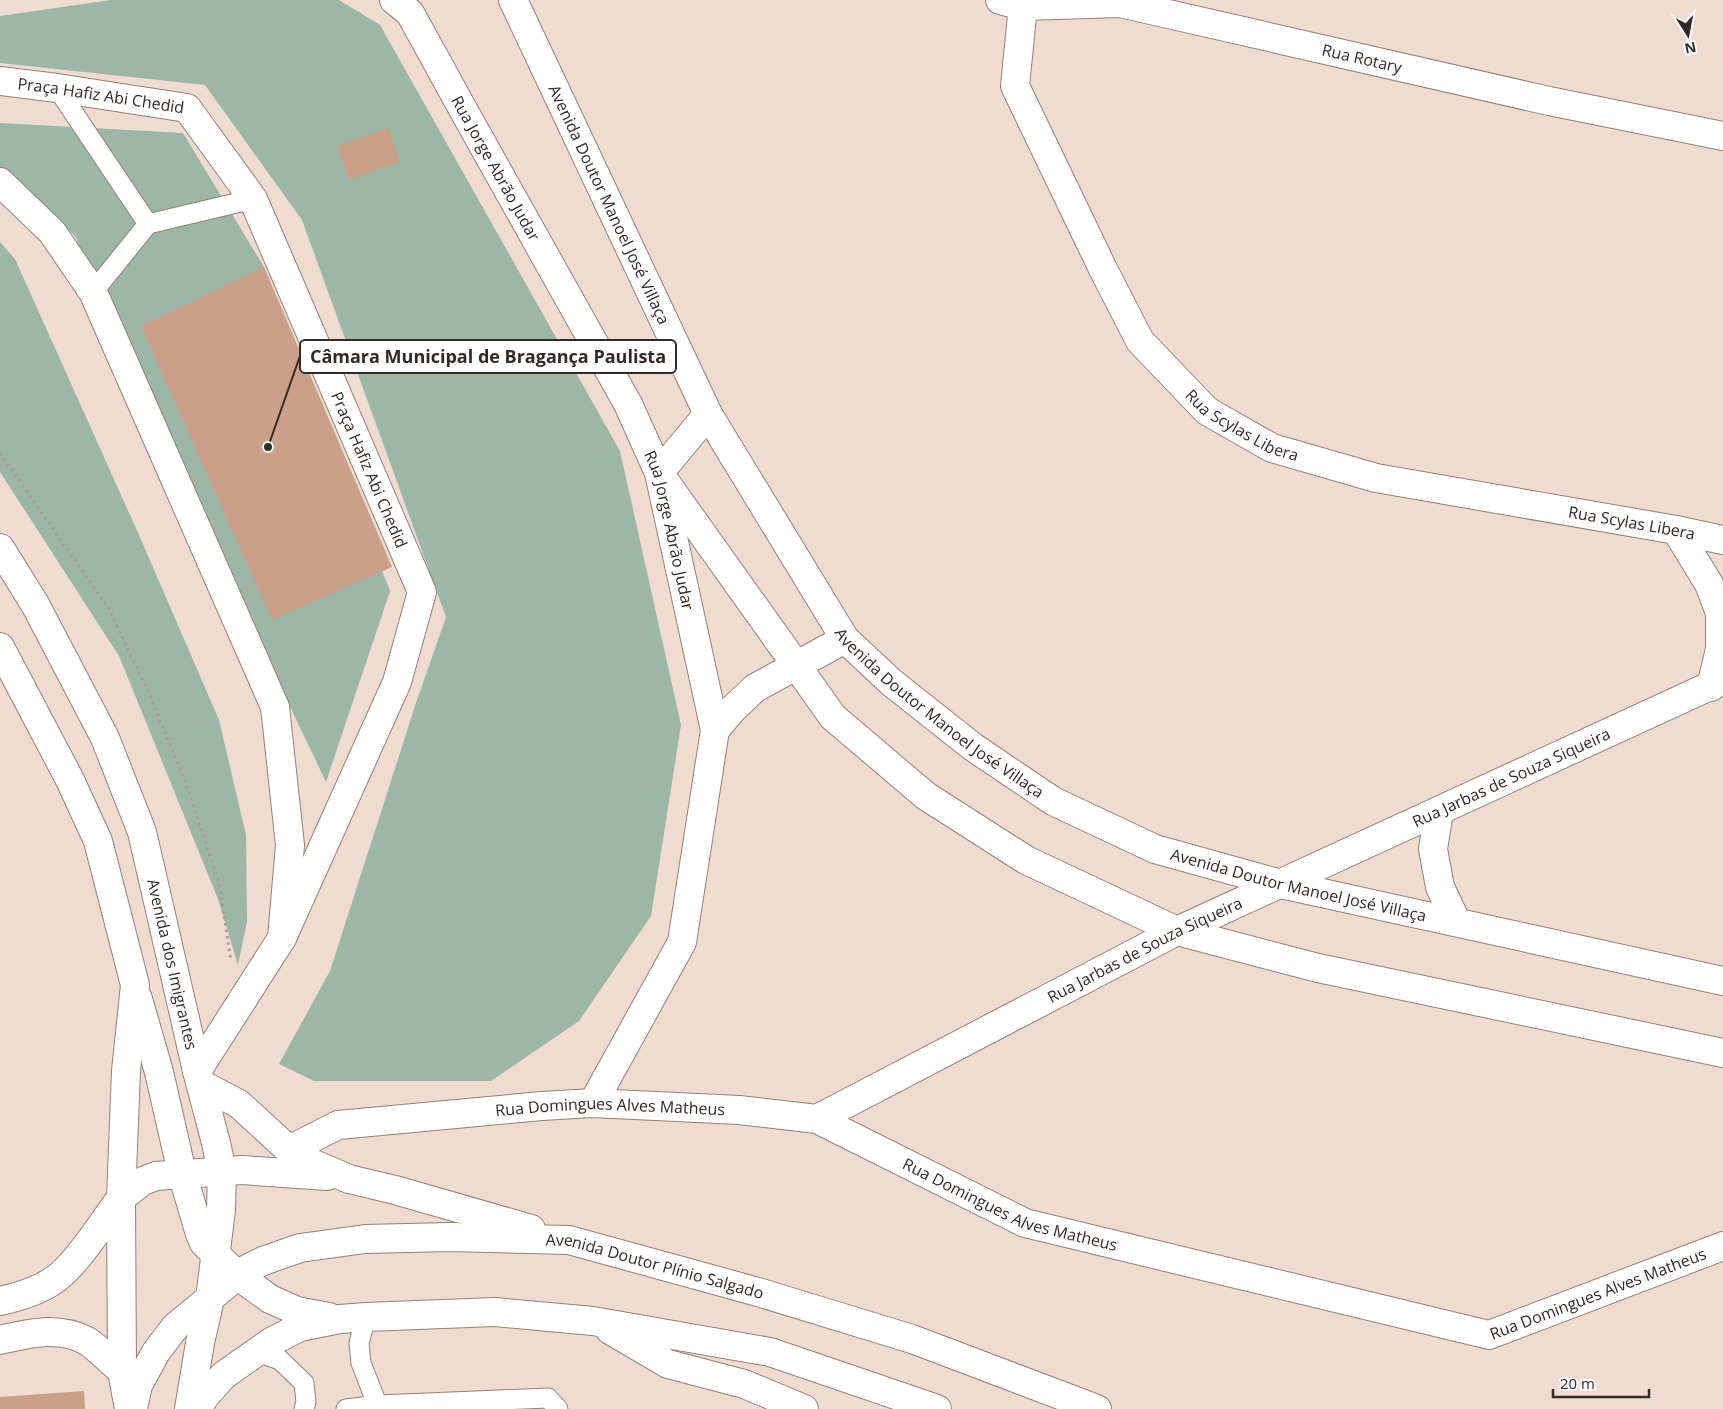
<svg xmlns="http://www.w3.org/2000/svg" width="1723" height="1409" viewBox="0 0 1723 1409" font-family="'Open Sans',sans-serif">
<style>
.green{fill:#9cb7a7}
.building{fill:#caa088}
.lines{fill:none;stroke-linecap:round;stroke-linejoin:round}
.service-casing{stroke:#948177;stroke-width:21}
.minor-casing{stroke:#948177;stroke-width:30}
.secondary-casing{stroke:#948177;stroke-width:30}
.primary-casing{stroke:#948177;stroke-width:30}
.path{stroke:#ad9d94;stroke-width:3;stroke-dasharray:2.5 4;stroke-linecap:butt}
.service{stroke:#fff;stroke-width:19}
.minor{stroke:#fff;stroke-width:28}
.secondary{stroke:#fff;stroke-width:28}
.primary{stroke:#fff;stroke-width:28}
.labels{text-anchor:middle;stroke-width:4;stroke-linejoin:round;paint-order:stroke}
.street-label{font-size:16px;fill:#322a26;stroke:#fff}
.leader{fill:none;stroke:#322a26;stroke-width:2}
.callout-dot{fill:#322a26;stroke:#fff;stroke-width:2}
.callout{fill:#fff;stroke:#322a26;stroke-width:2}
.callout-label{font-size:18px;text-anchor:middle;font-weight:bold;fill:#322a26}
</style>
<rect width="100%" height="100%" fill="#efdbcf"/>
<path class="green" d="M 111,0 L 339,0 L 380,25 L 620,451 L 681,725 L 651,916 L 579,1021 L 491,1081 L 314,1081 L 279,1064 L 330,971 L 415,706 L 446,617 L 302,220 L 205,85 L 0,63 L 0,16 Z
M 0,123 L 183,133 L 264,267 L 390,591 L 326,782 L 252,627 L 75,236 L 0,167 Z
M 0,242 L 15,259 L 139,535 L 219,720 L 246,835 L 247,922 L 238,965 L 218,899 L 119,656 L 0,472 Z"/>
<path class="building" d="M 389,128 L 400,162 L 349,180 L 337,146 Z
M 264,267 L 392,567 L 272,620 L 141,326 Z
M 84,1391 L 85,1409 L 0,1409 L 0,1397 Z"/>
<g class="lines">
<g class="service-casing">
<path id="service" d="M 57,88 L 148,224
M 93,292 L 148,224 L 253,199
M 366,1317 L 359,1343 L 361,1363 L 379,1409
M 257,1352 L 280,1360 L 304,1383 L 306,1402 L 304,1409
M 346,1409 L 379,1405 L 548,1398 L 558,1409"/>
</g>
<g class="minor-casing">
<g id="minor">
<path id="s1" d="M 394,0 L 410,13 L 460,104 L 628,404 L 659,473 L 715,730 L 682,942 L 593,1103"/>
<path id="s2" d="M 513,0 L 708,414 L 845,639 L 891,682 L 973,747 L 1053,801 L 1155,849 L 1281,884 L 1723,981"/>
<path id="s3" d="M 1000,0 L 1023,6 L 1120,3 L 1549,101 L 1723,136"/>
<path id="s4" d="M 1023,6 L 1015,86 L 1103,269 L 1140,341 L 1207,411 L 1272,448 L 1376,478 L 1676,530 L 1723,540"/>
<path id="s5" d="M 0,81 L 57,88 L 187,108 L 253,199 L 422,592 L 397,682 L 282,938"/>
<path d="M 0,182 L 52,232 L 93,292 L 275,707 L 290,845 L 282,938 L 197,1071"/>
<path d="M 659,473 L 833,717 L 926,796 L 1026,860 L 1177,931 L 1318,968 L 1723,1053"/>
<path d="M 659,473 L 708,414"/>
<path d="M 1676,530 L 1709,584 L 1720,613 L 1720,649 L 1711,687"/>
<path d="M 715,730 L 733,709 L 755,688 L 845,639"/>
<path d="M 1439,811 L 1433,849 L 1440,887 L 1456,921"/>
<path id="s6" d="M 817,1119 L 1177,931 L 1723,680"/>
<path id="s7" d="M 289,1150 L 338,1125 L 542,1106 L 593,1103 L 739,1110 L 817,1119 L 1025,1223 L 1489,1335 L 1723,1246"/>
</g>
</g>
<g class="secondary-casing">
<path id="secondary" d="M 0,1301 C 18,1297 36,1292 51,1282 C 74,1269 104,1220 121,1198
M 0,1340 C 29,1333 59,1326 87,1341 C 99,1349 111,1362 122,1371"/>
</g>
<g class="primary-casing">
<g id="primary">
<path id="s8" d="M 0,548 L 36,606 L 105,738 L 142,832 L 197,1071 L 216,1143 L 222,1171 L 221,1210 L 210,1299 L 200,1343 L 189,1409"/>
<path d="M 0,647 L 70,780 L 98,841 L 135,985 L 126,1071 L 121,1198 L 122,1371 L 129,1409"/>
<path d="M 138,999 L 159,1072 L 182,1173 L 200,1234 L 204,1243 L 237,1275 L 270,1299 L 297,1311 L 329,1317"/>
<path d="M 201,1084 L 239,1104 L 289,1150 L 316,1165 L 349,1179 L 395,1190 L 531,1229"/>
<path d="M 121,1198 L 143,1181 L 156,1176 L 242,1170 L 327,1176"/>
<path d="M 610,1330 L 668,1364 L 744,1384 L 804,1409"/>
<path id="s9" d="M 133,1409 L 138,1385 L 156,1352 L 175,1327 L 243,1271 L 263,1261 L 300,1248 L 365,1239 L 449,1237 L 569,1240 L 758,1292 L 912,1339 L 1097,1409"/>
<path d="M 197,1409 L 205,1396 L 224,1375 L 271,1342 L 300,1327 L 340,1319 L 366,1317 L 495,1312 L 593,1321 L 770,1352 L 937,1409"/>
</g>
</g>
<path class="path" d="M 0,453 L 109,609 L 148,691 L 185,781 L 219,883 L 231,961"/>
<use href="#service" class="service"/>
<use href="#minor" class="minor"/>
<use href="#secondary" class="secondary"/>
<use href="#primary" class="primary"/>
</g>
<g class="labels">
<g class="street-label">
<text dy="6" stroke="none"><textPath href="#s3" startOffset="369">Rua Rotary</textPath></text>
<text dy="6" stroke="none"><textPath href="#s5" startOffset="102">Praça Hafiz Abi Chedid</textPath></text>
<text dy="6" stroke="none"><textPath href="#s1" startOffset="198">Rua Jorge Abrão Judar</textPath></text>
<text dy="6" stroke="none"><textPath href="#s2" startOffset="226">Avenida Doutor Manoel José Villaça</textPath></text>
<text dy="6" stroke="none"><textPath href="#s4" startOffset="499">Rua Scylas Libera</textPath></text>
<text dy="6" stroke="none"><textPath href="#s5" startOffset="596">Praça Hafiz Abi Chedid</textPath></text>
<text dy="6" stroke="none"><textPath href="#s4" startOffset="904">Rua Scylas Libera</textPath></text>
<text dy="6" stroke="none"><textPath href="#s1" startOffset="602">Rua Jorge Abrão Judar</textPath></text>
<text dy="6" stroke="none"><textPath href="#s2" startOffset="841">Avenida Doutor Manoel José Villaça</textPath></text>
<text dy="6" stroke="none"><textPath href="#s6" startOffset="774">Rua Jarbas de Souza Siqueira</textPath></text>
<text dy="6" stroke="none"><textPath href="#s2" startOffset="1246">Avenida Doutor Manoel José Villaça</textPath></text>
<text dy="6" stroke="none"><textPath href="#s6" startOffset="369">Rua Jarbas de Souza Siqueira</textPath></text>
<text dy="6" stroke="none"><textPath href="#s8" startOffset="454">Avenida dos Imigrantes</textPath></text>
<text dy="6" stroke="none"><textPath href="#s7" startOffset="328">Rua Domingues Alves Matheus</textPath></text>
<text dy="6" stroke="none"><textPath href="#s7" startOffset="748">Rua Domingues Alves Matheus</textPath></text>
<text dy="6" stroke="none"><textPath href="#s9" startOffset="602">Avenida Doutor Plínio Salgado</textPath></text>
<text dy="6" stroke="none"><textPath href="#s7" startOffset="1362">Rua Domingues Alves Matheus</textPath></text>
</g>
</g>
<path class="leader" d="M268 447L300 356"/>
<circle class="callout-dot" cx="268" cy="447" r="5"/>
<rect class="callout" x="300" y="340" width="376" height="33" rx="5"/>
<g class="callout-label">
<text x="488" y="363">Câmara Municipal de Bragança Paulista</text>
</g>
<g transform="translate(1688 35) rotate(169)" stroke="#ffffff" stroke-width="4" paint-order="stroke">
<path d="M0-4L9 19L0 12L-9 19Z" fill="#322a26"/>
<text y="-8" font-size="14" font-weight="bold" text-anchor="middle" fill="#322a26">N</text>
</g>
<path d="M1553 1389v8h96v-8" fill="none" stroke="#322a26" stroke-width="2.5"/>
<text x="1560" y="1389" font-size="15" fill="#322a26" stroke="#ffffff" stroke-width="4" paint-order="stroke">20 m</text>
</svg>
